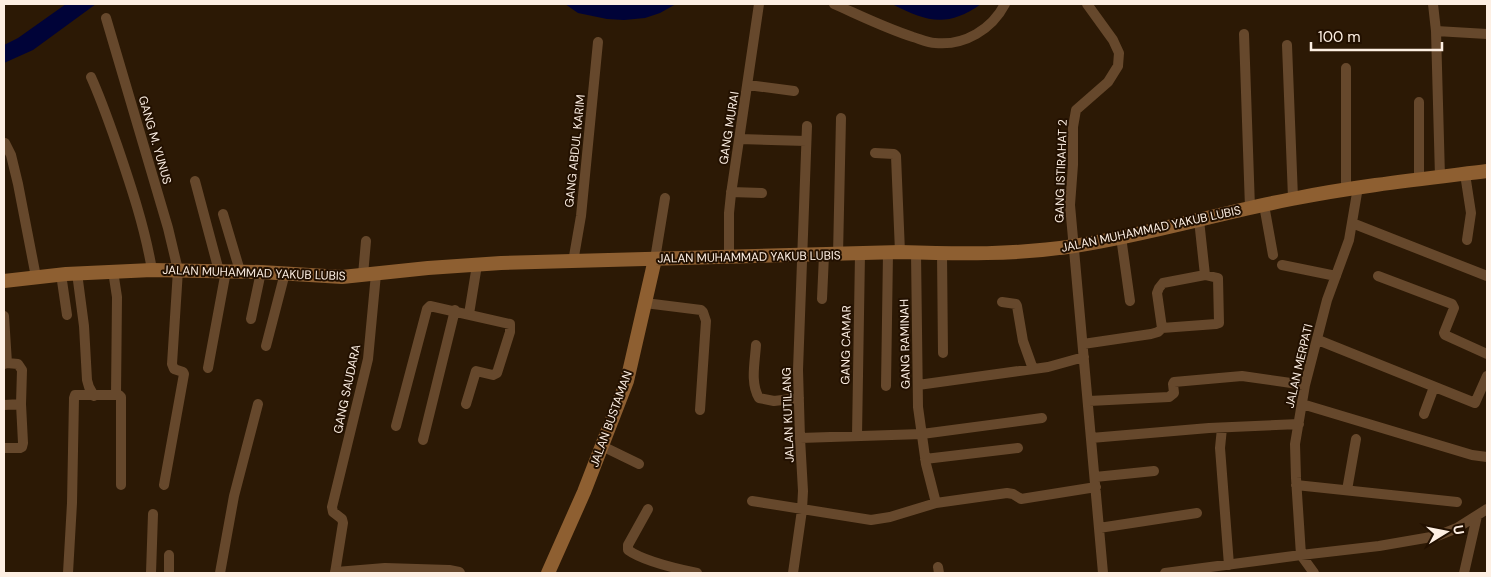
<svg xmlns="http://www.w3.org/2000/svg" width="1491" height="577" viewBox="0 0 1491 577" font-family="'DM Sans',sans-serif">
<style>
.water{fill:#000338}
.lines{fill:none;stroke-linecap:round;stroke-linejoin:round}
.minor{stroke:#66482c;stroke-width:10}
.tertiary{stroke:#66482c;stroke-width:12}
.secondary{stroke:#8e5f31;stroke-width:14}
.labels{text-anchor:middle;stroke-width:4;stroke-linejoin:round;paint-order:stroke}
.street-label{font-size:12px;fill:#fdefe3;stroke:#221000}
</style>
<rect width="100%" height="100%" fill="#2c1905"/>
<path class="water" d="M 66,4 L 96,4 L 33,50 L 4,63 L 4,45 L 18,38 Z
M 565,4 L 676,4 L 660,13 L 645,18 L 624,20 L 607,19 L 578,13 Z
M 892,4 L 981,4 C 947,28 927,22 892,4 Z"/>
<g class="lines">
<path class="minor" d="M 834,4 C 861,16 885,28 913,37 C 920,39 928,43 935,43 C 965,46 992,29 1005,4
M 1087,4 L 1113,40 L 1119,53 L 1118,66 L 1108,82 L 1076,110 L 1073,127 L 1073,165 L 1070,205 L 1103,573
M 1433,4 L 1436,31 L 1440,177
M 106,18 L 168,228 L 178,270 L 172,364 L 174,369 L 183,372 L 184,374 L 164,485
M 1436,31 L 1487,34
M 1244,34 L 1250,208
M 1287,45 L 1293,198
M 1346,68 L 1346,189
M 91,77 C 101,99 109,122 117,145 C 131,186 145,228 152,270
M 748,85 L 794,91
M 1419,102 L 1419,180
M 740,139 L 806,141
M 5,143 L 11,155 L 18,184 L 36,277
M 875,153 L 894,154 L 896,156 L 900,252
M 1465,174 L 1471,213 L 1467,240
M 195,181 L 219,271
M 731,192 L 762,193
M 1264,205 L 1273,255
M 223,214 L 240,271
M 1352,223 L 1487,276
M 1121,237 L 1130,301
M 916,253 L 918,407 L 926,464 L 936,503
M 942,254 L 943,353
M 838,255 L 841,118
M 729,257 L 729,213 L 731,194 L 759,4
M 655,259 L 665,198
M 573,262 L 581,216 L 598,42
M 1282,265 L 1336,276
M 113,271 L 117,297 L 116,395
M 77,273 L 84,326 L 87,380 L 89,387 L 94,396
M 61,274 L 67,315
M 363,275 L 366,241
M 1378,276 L 1452,304 L 1454,308 L 1444,333 L 1445,335 L 1487,354
M 822,299 L 824,255
M 1002,302 L 1016,304 L 1017,306 L 1023,341 L 1033,369
M 645,303 L 701,310 L 703,312 L 706,321 L 700,410
M 469,314 L 477,265
M 4,316 L 7,363 L 4,364
M 251,319 L 261,272
M 1162,328 L 1157,293 L 1159,288 L 1163,283 L 1205,275
M 1318,340 L 1475,403 L 1487,376
M 1083,344 L 1151,334 L 1158,332 L 1162,328 L 1216,324 L 1219,323 L 1218,278 L 1205,275 L 1199,220
M 756,345 C 755,362 750,383 759,398 L 774,401 L 799,398
M 266,346 L 285,273
M 208,368 L 226,271
M 918,385 L 1048,367 L 1084,357
M 886,386 L 888,253
M 1089,401 L 1169,397 L 1174,393 L 1173,384 L 1174,382 L 1242,376 L 1305,385
M 1302,404 L 1472,455 L 1487,457
M 4,405 L 21,404
M 1424,414 L 1434,387
M 396,426 L 427,309 L 430,306 L 510,324 L 510,332 L 497,373 L 493,375 L 476,371 L 466,404
M 1222,428 L 1220,448 L 1229,565
M 857,436 L 860,254
M 800,438 L 922,434 L 1042,418
M 1091,438 L 1209,428 L 1299,424
M 423,440 L 455,310
M 602,446 L 639,464
M 4,448 L 20,448 L 22,447 L 23,443 L 21,404 L 22,370 L 18,364 L 7,363
M 925,459 L 1018,448
M 1095,477 L 1154,471
M 1296,485 L 1457,502
M 1347,490 L 1356,439
M 752,501 L 871,520 L 890,517 L 936,503 L 1007,493 L 1013,494 L 1021,499 L 1096,487
M 648,509 L 628,545 L 628,550 C 643,561 678,569 697,573
M 1099,528 L 1197,513
M 938,567 L 939,573
M 68,573 L 72,503 L 74,398 L 75,395 L 119,395 L 121,397 L 121,485
M 151,573 L 153,514
M 169,573 L 169,555
M 220,573 L 234,496 L 258,404
M 335,573 L 343,523 L 342,519 L 333,512 L 332,507 L 368,359 L 376,274
M 793,573 L 802,510 L 803,491 L 800,438 L 798,370 L 807,126
M 1165,573 L 1301,555 L 1379,546 L 1437,536 L 1457,528 L 1487,509
M 1314,573 L 1301,555 L 1296,478 L 1295,444 L 1305,385 L 1327,300 L 1349,240 L 1358,187
M 1464,573 L 1477,516"/>
<path class="tertiary" d="M 336,573 L 385,569 L 449,571 L 459,573"/>
<path class="secondary" d="M 4,281 L 66,274 L 152,270 L 261,272 L 342,277 L 428,268 L 501,263 L 900,252 C 958,254 1016,255 1074,246 C 1147,235 1219,213 1292,199 C 1357,186 1422,179 1487,171
M 548,573 L 584,492 L 627,381 L 655,259"/>
</g>
<g class="labels">
<g class="street-label">
<text transform="translate(729 128) rotate(-81)" y="4">GANG MURAI</text>
<text transform="translate(155 140) rotate(74)" y="4">GANG M. YUNUS</text>
<text transform="translate(575 151) rotate(-84)" y="4">GANG ABDUL KARIM</text>
<text transform="translate(1061 171) rotate(-88)" y="4">GANG ISTIRAHAT 2</text>
<text transform="translate(1151 229) rotate(-12)" y="4">JALAN MUHAMMAD YAKUB LUBIS</text>
<text transform="translate(749 257) rotate(-1)" y="4">JALAN MUHAMMAD YAKUB LUBIS</text>
<text transform="translate(254 273) rotate(2)" y="4">JALAN MUHAMMAD YAKUB LUBIS</text>
<text transform="translate(905 344) rotate(-91)" y="4">GANG RAMINAH</text>
<text transform="translate(846 345) rotate(-89)" y="4">GANG CAMAR</text>
<text transform="translate(1299 366) rotate(-77)" y="4">JALAN MERPATI</text>
<text transform="translate(347 389) rotate(-78)" y="4">GANG SAUDARA</text>
<text transform="translate(788 415) rotate(-92)" y="4">JALAN KUTILANG</text>
<text transform="translate(611 419) rotate(-70)" y="4">JALAN BUSTAMAN</text>
</g>
</g>
<rect width="1491" height="577" fill="none" stroke="#fdefe3" stroke-width="10"/>
<g transform="translate(1446 532) rotate(80)" stroke="#221000" stroke-width="4" paint-order="stroke">
<path d="M0-4L9 19L0 12L-9 19Z" fill="#fdefe3"/>
<text y="-8" font-size="14" font-weight="bold" text-anchor="middle" fill="#fdefe3">U</text>
</g>
<path d="M1311 42v8h131v-8" fill="none" stroke="#fdefe3" stroke-width="2.5"/>
<text x="1318" y="42" font-size="15" fill="#fdefe3" stroke="#221000" stroke-width="4" paint-order="stroke">100 m</text>
</svg>
